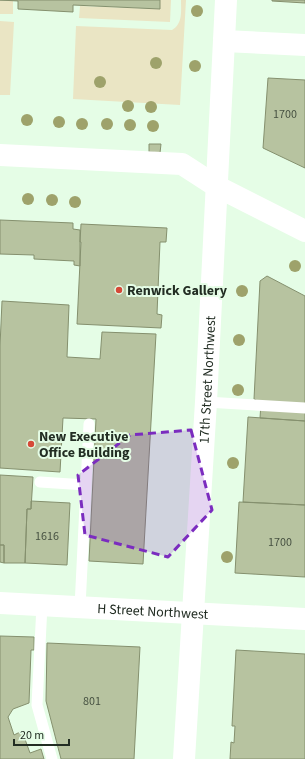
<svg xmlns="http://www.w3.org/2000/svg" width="305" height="759" viewBox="0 0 305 759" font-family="'Source Sans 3',sans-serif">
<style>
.green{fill:#eae5c4}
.building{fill:#b7c3a0;stroke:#85906e}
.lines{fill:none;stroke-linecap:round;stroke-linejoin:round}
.lane{stroke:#fff;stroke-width:11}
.street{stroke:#fff;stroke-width:22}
.secondary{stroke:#fff;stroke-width:22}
.primary{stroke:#fff;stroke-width:22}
.tree{fill:#9ea26b}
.marked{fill:#7b2cbf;fill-opacity:0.2;stroke:#7b2cbf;stroke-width:3;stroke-dasharray:8 5;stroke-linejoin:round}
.poi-dot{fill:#d64938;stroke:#e5fde6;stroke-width:1.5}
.labels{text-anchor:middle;stroke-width:4;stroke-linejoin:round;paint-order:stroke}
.number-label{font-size:12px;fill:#475242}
.poi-label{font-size:14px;font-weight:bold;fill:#222d23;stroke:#e5fde6;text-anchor:start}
.street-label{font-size:14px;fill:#222d23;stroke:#e5fde6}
</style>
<rect width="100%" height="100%" fill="#e5fde6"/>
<path class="green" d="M 0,0 L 13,1 L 13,14 L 0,14 Z
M 160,0 L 171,0 L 170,22 L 79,18 L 80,6 L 159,9 Z
M 181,0 L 186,0 L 180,105 L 73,99 L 76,26 L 172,30 C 183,24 181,11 181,0 Z
M 0,21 L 14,22 L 10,95 L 0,95 Z"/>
<path class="building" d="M 0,0 L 160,0 L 160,9 L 73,5 L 73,12 L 18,9 L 18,1 Z
M 272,0 L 305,0 L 305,3 L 272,1 Z
M 268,78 L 305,80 L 305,168 L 263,148 Z
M 149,144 L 161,144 L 160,153 L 149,152 Z
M 0,220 L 73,223 L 73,229 L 80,230 L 80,266 L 74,265 L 74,261 L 34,259 L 34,255 L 0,254 Z
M 81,224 L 167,228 L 166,242 L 160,242 L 157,314 L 162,315 L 161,328 L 77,324 L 81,242 L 80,242 Z
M 267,276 L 305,296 L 305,421 L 260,418 L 261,403 L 254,399 L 260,281 Z
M 2,301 L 69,305 L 67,357 L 100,359 L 102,332 L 156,334 L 143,564 L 89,561 L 96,419 L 63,418 L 60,472 L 0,468 L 0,346 Z
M 248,417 L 305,421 L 305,505 L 243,502 Z
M 0,475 L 33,477 L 31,509 L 27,509 L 25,563 L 4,563 L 4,545 L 0,545 Z
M 31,501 L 70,503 L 67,565 L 25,563 L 27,509 L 31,509 Z
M 239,502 L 305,505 L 305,577 L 235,573 Z
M 0,545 L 4,545 L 4,563 L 0,562 Z
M 0,636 L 34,637 L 34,650 L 31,650 L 29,703 L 13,709 L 8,717 L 14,735 L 22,731 L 30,753 L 41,749 L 44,759 L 0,759 Z
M 47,643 L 140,647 L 134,759 L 61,759 L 46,701 Z
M 236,650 L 305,654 L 305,759 L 230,759 L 231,742 L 234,743 L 235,726 L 232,726 Z"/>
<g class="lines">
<path class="lane" d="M 206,402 L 305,408
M 40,482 L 86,485
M 42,605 L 37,705 L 52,759
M 80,607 L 89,424"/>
<path class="street" d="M 0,155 L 182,164 L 216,186"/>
<g class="secondary">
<path d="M 224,41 L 305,45"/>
<path id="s1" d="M 0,603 L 305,619"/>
</g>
<g class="primary">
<path d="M 216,186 L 305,231"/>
<path id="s2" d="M 184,759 L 206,402 L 226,0"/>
</g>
</g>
<g class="tree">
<circle cx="197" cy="11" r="6"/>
<circle cx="156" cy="63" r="6"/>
<circle cx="195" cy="66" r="6"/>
<circle cx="100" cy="82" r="6"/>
<circle cx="128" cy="106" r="6"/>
<circle cx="151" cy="107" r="6"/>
<circle cx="27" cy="120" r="6"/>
<circle cx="59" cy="122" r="6"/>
<circle cx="82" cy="124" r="6"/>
<circle cx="107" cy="124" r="6"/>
<circle cx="130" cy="125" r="6"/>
<circle cx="153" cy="126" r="6"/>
<circle cx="28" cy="199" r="6"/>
<circle cx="52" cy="200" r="6"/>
<circle cx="75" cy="202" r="6"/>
<circle cx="295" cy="266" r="6"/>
<circle cx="242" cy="291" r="6"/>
<circle cx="239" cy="340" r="6"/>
<circle cx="238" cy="390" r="6"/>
<circle cx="233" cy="463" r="6"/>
<circle cx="227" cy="557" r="6"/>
</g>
<path class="marked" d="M 191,430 L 212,510 L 168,557 L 85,535 L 78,475 L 130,435 Z"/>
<g class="poi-dot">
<circle cx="119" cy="290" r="4"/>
<circle cx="31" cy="444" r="4"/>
</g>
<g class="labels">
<g class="number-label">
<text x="285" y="118">1700</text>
<text x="47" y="540">1616</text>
<text x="280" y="546">1700</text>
<text x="92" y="705">801</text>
</g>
<g class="poi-label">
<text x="127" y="295">Renwick Gallery</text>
<text x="39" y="441">New Executive<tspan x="39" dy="16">Office Building</tspan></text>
</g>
<g class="street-label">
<text dy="5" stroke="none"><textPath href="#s2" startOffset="380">17th Street Northwest</textPath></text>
<text dy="5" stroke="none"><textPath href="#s1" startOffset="153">H Street Northwest</textPath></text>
</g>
</g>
<path d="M14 739v6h55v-6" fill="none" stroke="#222d23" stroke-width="2"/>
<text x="20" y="739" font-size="12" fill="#222d23" stroke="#e5fde6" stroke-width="3" paint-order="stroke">20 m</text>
</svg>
